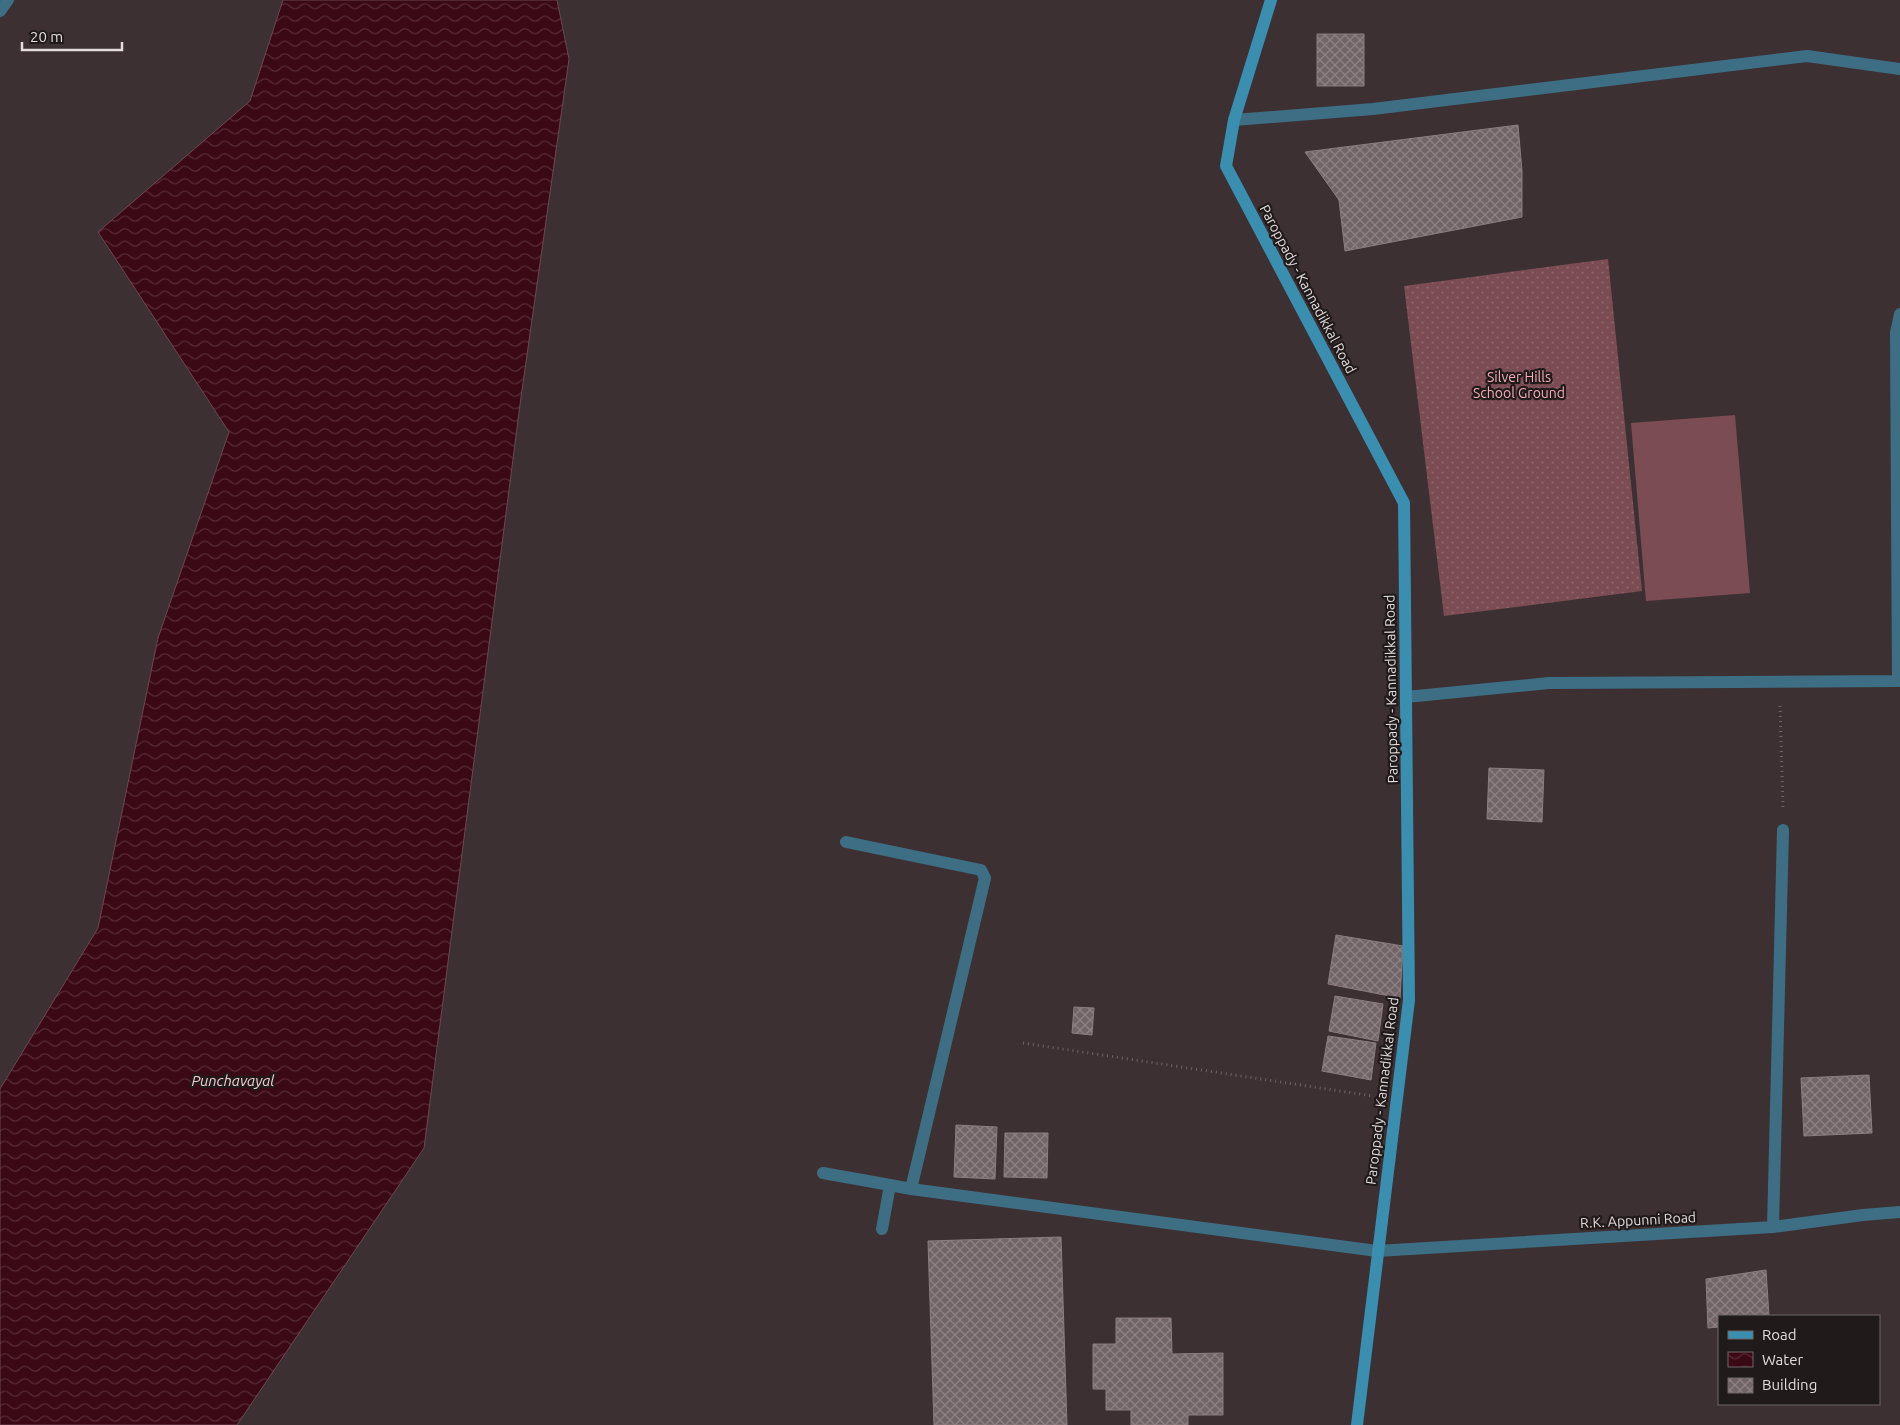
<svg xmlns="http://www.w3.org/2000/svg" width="1900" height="1425" viewBox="0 0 1900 1425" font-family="Ubuntu,sans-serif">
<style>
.grass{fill:url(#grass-dots)}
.garden{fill:#7b4c53}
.water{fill:url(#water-waves);stroke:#6d4751}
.building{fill:url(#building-cross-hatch);stroke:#8c7d7f}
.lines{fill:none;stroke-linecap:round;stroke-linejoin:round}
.path{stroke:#6f6465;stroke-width:3;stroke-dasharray:1 4;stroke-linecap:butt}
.minor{stroke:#3d6e84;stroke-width:12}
.tertiary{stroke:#3d6e84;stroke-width:12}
.secondary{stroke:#3a8eb0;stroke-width:12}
.labels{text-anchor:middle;stroke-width:4.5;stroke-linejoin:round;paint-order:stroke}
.street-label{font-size:14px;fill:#e3dbdc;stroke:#201a1b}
.park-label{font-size:14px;fill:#f7adb7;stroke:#201a1b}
.water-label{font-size:15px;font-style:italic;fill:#f3ccd1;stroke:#201a1b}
</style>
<defs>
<pattern id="grass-dots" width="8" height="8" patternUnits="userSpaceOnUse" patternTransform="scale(1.25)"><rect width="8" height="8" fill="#7b4c53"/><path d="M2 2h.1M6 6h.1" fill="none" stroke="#8e656b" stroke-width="1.8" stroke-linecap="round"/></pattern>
<pattern id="water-waves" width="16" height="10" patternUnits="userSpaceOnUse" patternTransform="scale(1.25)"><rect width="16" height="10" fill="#3b0816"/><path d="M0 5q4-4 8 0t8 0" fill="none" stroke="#572b37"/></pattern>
<pattern id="building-cross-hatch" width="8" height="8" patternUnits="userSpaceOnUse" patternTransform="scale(1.25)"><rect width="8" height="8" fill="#736567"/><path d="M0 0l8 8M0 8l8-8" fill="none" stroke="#8d8283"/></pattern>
</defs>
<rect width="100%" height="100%" fill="#3d3032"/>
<path class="grass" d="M 1608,259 L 1642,591 L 1444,616 L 1404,286 Z"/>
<path class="garden" d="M 1735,415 L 1750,593 L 1646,601 L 1631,423 Z"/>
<path class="water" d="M 283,0 L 557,0 L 569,59 L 521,397 L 424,1148 L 237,1425 L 0,1425 L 0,1089 L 98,928 L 158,638 L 229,432 L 98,232 L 250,101 Z"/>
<path class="building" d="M 1317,34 L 1364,34 L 1364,86 L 1317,86 Z
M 1518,125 L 1522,171 L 1522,217 L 1345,251 L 1339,200 L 1305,152 Z
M 1489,768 L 1544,770 L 1542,822 L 1487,819 Z
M 1336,935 L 1403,946 L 1400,998 L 1328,984 Z
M 1335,996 L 1383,1004 L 1378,1041 L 1329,1031 Z
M 1074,1007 L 1094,1008 L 1092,1035 L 1072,1033 Z
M 1328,1036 L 1376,1043 L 1371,1080 L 1322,1071 Z
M 1869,1075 L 1872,1133 L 1804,1136 L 1801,1078 Z
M 956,1125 L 997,1127 L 995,1179 L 954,1177 Z
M 1005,1133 L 1048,1133 L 1047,1178 L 1004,1177 Z
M 1061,1237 L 1067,1425 L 934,1425 L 928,1241 Z
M 1766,1270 L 1769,1316 L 1719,1316 L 1719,1327 L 1708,1328 L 1706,1279 Z
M 1116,1318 L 1171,1318 L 1172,1354 L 1223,1353 L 1223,1415 L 1188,1415 L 1188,1425 L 1131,1425 L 1131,1410 L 1106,1410 L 1106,1389 L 1093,1389 L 1093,1344 L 1116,1344 Z"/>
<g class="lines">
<path class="path" d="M 1780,706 L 1783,807
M 1023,1043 L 1373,1096"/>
<path class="minor" d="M 0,11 L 8,0
M 1406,697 L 1549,683 L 1898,681 L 1896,333 L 1900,314
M 846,842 L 981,870 L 985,878 L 911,1189
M 823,1173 L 890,1185
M 1773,1227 L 1783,830
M 882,1229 L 890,1185 L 911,1189 L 1377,1251 L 1773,1227 L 1863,1215 L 1900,1212"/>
<path class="tertiary" d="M 1234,120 L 1373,109 L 1807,56 L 1900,69"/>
<path class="secondary" d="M 1271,0 L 1234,120 L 1226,166 L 1404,503 L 1409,1000 L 1357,1425"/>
</g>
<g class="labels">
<g class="street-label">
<text transform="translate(1308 289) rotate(62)" y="5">Paroppady - Kannadikkal Road</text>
<text transform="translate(1391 689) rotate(-91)" y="5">Paroppady - Kannadikkal Road</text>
<text transform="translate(1382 1091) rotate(-83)" y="5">Paroppady - Kannadikkal Road</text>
<text transform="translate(1638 1220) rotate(-3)" y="5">R.K. Appunni Road</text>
</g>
<g class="park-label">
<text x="1519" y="382">Silver Hills<tspan x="1519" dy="16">School Ground</tspan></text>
</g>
<g class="water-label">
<text x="233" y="1086">Punchavayal</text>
</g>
</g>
<rect x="1718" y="1315" width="162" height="90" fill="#201a1b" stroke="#6e6768"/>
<rect x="1728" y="1331" width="25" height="8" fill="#3a8eb0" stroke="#6e6768"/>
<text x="1762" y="1340" font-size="15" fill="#e3dbdc">Road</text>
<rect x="1728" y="1352" width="25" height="15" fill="url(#water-waves)" stroke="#6e6768"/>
<text x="1762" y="1365" font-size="15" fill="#e3dbdc">Water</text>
<rect x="1728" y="1378" width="25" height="15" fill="url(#building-cross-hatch)" stroke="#6e6768"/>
<text x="1762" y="1390" font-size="15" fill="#e3dbdc">Building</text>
<path d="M22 42v8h100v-8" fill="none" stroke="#e3dbdc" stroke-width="2.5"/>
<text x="30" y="42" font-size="15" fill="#e3dbdc" stroke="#201a1b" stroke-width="4" paint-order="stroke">20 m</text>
</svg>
